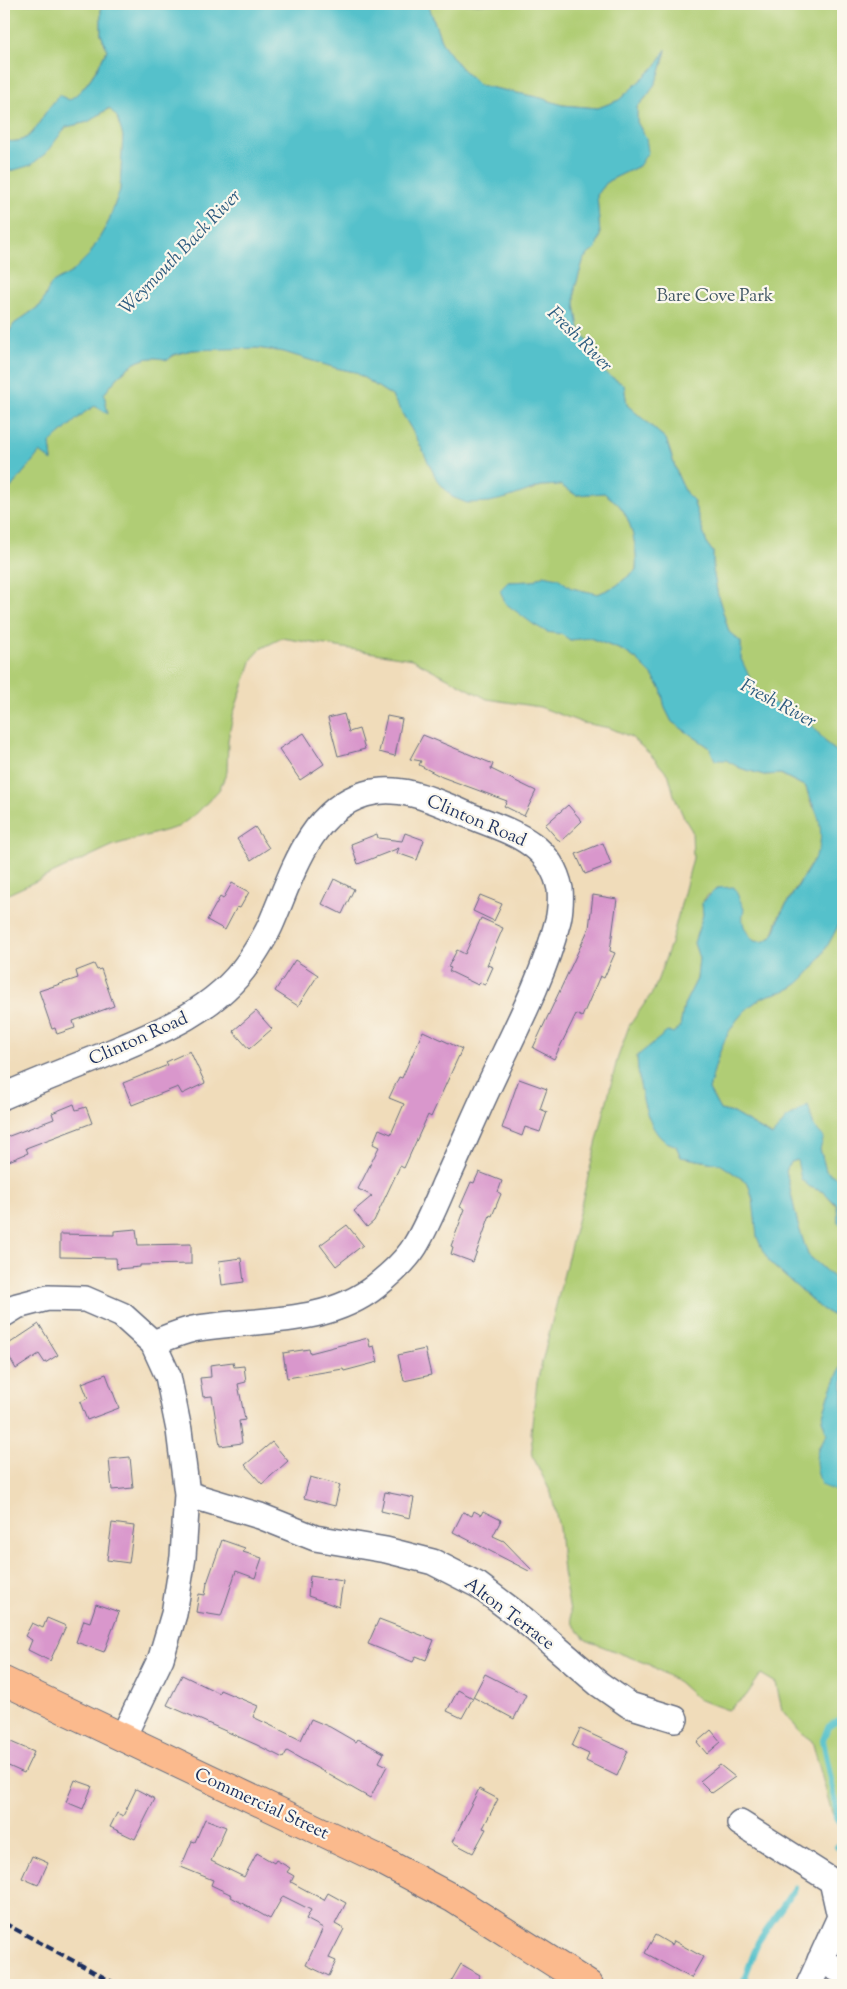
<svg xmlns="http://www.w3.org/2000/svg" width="847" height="1989" viewBox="0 0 847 1989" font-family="'Sorts Mill Goudy',serif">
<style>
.green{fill:#b0cd74;stroke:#667e69}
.water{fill:#54c1cb;stroke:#387894}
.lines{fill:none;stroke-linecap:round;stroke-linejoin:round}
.stream{stroke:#54c1cb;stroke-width:6}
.building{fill:#d997cc}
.minor-casing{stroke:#666c7e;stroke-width:28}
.major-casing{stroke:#666c7e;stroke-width:30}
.minor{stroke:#fff;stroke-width:25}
.major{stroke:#fbba8d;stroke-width:28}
.rail{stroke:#1b2f5e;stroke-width:4;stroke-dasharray:8 4;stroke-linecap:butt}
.labels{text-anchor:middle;stroke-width:4.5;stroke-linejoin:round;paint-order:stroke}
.park-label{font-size:18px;fill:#405664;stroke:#fbf7ec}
.street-label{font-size:18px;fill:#1b2f5e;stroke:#fbf7ec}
.water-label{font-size:19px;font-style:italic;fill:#2c5b7f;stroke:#fbf7ec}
</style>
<rect width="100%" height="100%" fill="#fbf7ec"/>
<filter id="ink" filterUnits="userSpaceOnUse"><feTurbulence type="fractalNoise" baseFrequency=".02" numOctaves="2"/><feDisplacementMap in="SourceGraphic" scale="10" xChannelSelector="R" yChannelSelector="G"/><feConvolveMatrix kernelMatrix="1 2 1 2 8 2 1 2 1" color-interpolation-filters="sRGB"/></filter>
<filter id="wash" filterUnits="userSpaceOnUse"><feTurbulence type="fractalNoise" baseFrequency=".0096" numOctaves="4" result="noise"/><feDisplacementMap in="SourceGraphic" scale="20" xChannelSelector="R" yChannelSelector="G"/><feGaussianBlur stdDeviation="1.12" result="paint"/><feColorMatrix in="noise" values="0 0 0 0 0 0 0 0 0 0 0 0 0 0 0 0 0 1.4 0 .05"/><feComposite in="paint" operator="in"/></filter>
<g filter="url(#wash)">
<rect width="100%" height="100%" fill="#f0dcba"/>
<path class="green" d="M 4,4 L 101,4 L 101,34 L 107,50 C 97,68 87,89 69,100 L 59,96 C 54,102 48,108 44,115 C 33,133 28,144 4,141 Z
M 428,4 L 843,4 L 843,756 L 828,745 L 803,714 L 782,709 L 754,689 L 741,659 L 741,643 L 729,632 L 718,596 L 713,570 L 713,552 L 707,544 L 693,500 L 686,493 L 678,476 L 666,439 L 627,405 L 624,385 L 605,373 L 594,351 L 579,328 L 575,305 L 575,288 L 584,258 L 596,248 L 600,235 L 597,195 L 608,181 L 639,166 L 646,138 L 637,122 L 637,107 C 655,90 660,75 666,51 L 656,66 L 619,100 L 598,108 L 562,105 L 541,98 L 479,85 L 460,67 L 442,43 Z
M 110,108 L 117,117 L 123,136 L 120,190 L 108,223 L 90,254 L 72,272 L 51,284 L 41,305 L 14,324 L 4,341 L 4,169 L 11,171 L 66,127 L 88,122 Z
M 257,348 L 284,352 L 336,368 L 355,372 L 392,396 L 416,437 L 531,491 L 541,486 L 560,485 L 576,495 L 604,493 C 609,497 615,501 619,505 C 632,519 638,551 636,570 L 616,586 L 598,594 L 571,588 L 558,579 L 544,575 L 533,581 L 508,582 L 547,632 L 561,634 L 570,640 L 590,638 L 624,651 L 637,660 L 652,675 L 661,689 L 665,708 L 672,722 L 740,768 L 764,775 L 780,774 L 806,787 L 811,804 L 818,812 L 821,830 L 820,849 L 780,914 L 772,936 L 764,942 L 754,941 L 744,930 L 741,918 L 709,894 L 702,902 L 703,915 L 694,943 L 699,958 L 697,979 L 684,1005 L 680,1028 L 637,1056 C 638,1079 645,1127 665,1141 C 668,1143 673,1144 676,1146 L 681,1157 L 720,1164 L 748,1183 L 771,1264 L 822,1309 L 837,1318 L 843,1329 L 843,1362 L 829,1395 L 822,1419 L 827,1434 L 818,1448 L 835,1491 L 843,1491 L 843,1818 L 832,1813 L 812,1741 L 800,1732 L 782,1710 L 776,1683 L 761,1674 L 746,1696 L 728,1710 L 697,1699 L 678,1682 L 650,1665 L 586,1640 L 572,1623 L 563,1572 L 559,1528 L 551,1493 L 533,1457 L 531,1432 L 537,1382 L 617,1060 L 629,1026 L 654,990 L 671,943 L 693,858 L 692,831 L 684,818 L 674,795 L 669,776 L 651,755 L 631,737 L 610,728 L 583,723 L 540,707 L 487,699 L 412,659 L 282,638 L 262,648 L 252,659 L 233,715 L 228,740 L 227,772 L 219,790 L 197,813 L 178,827 L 114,845 L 4,896 L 4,496 L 40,452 L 52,460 L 50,443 L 85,412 L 95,406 L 107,413 L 104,394 C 122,372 137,351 168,360 C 181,345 237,348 257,348 Z
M 843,916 L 843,1182 L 826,1171 L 820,1149 L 773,1136 L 733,1113 L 720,1110 L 709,1090 C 718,1053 726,1021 760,999 C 770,993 783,993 793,987 C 814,974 832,938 843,916 Z
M 797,1160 L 810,1187 L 824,1192 L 837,1206 L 838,1222 L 843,1227 L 843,1286 L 808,1255 L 798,1225 L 786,1171 L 790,1162 Z"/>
<path class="water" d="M 101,4 L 428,4 L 442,43 L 460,67 L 479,85 L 541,98 L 562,105 L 598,108 L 619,100 L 656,66 L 666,49 C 660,75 656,88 637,107 L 637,122 L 646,138 L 648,152 L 639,166 L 608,181 L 597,195 L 600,235 L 596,248 L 584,258 L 575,288 L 575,305 L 579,328 L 594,351 L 605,373 L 624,385 L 627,405 L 666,439 L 678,476 L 686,493 L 693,500 L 707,544 L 713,552 L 713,570 L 718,596 L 729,632 L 741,642 L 741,659 L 755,689 L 782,709 L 803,714 L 828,745 L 843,756 L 843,916 C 832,938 814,974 793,987 C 783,993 770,993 760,999 C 727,1020 718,1053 709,1090 L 720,1110 L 733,1113 L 772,1136 L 786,1119 L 808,1105 L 814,1127 L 824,1137 L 820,1149 L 826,1171 L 843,1182 L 843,1227 L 838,1222 L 837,1205 L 824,1192 L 810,1187 L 801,1179 L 797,1160 L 790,1162 L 786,1171 L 798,1225 L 808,1255 L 843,1286 L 843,1329 L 837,1318 L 822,1309 L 771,1264 L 763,1251 L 757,1237 L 753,1199 L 748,1183 L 720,1164 L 681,1157 L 676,1146 C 673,1144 668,1143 665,1141 C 644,1127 638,1078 637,1056 L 667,1032 L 673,1033 L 680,1027 L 684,1005 L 697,979 L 699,958 L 694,943 L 703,915 L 702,903 L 717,888 L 734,887 L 744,909 C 740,923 745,931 754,941 C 761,942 766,942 771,937 C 777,930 778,919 782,912 C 789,899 819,855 820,845 C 823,816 814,812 806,787 L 781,774 L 764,775 L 740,768 L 726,760 L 715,760 L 709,747 L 672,722 L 665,708 L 661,689 L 652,675 L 637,660 L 624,651 L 590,638 L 570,640 L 561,634 L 547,632 L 533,624 L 505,603 L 500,590 L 508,582 L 533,581 L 544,575 L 558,578 L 571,588 L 598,594 L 616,586 L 636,570 C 638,552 632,519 619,505 C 615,501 609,497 604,493 L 576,495 L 560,485 L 541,486 L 507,498 L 489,502 L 467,503 L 452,497 L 437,480 L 416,437 L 392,396 L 355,372 L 336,368 L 284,352 L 257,348 L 191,350 L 173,355 L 168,360 C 137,351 122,372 104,394 L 108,414 L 95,406 L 85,412 L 50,443 L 52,461 L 40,452 L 4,496 L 4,341 L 14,324 L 41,305 L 51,284 L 72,272 L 90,254 L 108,223 L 120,190 L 123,136 L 117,117 L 109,108 L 88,122 L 66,127 L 46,153 L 31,165 L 11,171 L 4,169 L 4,141 C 28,144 33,133 44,115 C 48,108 54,102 59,95 L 69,100 C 87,89 98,68 107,50 L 101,34 Z
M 843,1362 L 843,1491 L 835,1491 L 821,1485 C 814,1460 813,1456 827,1434 L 822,1419 L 829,1395 Z"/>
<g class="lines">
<path class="stream" d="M 843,1717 L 828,1727 L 823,1740 L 835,1799 L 836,1818 L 843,1826
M 837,1847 L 843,1840
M 742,1985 L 758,1942 L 795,1888"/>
</g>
<g id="blocks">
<path class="building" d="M 344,714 L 349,732 L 359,729 L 365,749 L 338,756 L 328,718 Z
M 387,716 L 402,719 L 395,756 L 379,752 Z
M 304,733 L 324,764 L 300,780 L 279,749 Z
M 423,735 L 493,764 L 491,769 L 536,791 L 524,816 L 504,806 L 507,801 L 442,777 L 419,765 L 421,761 L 410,759 Z
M 568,805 L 582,821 L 560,842 L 545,825 Z
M 255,827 L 269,848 L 251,860 L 237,839 Z
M 405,833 L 424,840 L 417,860 L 397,853 L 399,848 L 358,864 L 351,844 L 377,834 L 378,838 L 402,841 Z
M 603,843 L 611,864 L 585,874 L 576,854 Z
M 334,879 L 354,889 L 342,914 L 322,904 Z
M 232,883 L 249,892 L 240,908 L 237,907 L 225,930 L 207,920 L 220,897 L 223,899 Z
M 480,895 L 502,904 L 494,921 L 473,911 Z
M 593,895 L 617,899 L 610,951 L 615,953 L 604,978 L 600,976 L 582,1017 L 576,1014 L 554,1059 L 533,1048 L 589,928 Z
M 481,918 L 503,928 L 487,965 L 493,967 L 485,985 L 480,983 L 478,985 L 449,971 L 451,968 L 448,967 L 457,950 L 465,954 Z
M 295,960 L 318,975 L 298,1006 L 275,991 Z
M 94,964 L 97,970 L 101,969 L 114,1006 L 73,1021 L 75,1028 L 57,1034 L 55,1028 L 52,1029 L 39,991 L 78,978 L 76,971 Z
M 256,1011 L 272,1029 L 249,1049 L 233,1031 Z
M 423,1031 L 462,1049 L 431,1117 L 428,1115 L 404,1168 L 400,1166 L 374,1221 L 367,1227 L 354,1211 L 372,1196 L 358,1189 L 379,1147 L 373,1144 L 379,1129 L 391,1134 L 404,1104 L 389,1098 L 399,1077 L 402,1078 Z
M 190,1051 L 205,1083 L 182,1094 L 178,1087 L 132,1105 L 123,1083 L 168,1065 L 166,1062 Z
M 519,1079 L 547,1089 L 540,1109 L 547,1112 L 540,1132 L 525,1127 L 522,1136 L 502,1128 Z
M 74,1104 L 76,1110 L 86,1107 L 92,1123 L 26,1148 L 28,1153 L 4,1163 L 4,1138 L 54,1119 L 52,1113 Z
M 479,1172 L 502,1181 L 498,1192 L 501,1194 L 492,1216 L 490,1215 L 473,1262 L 451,1254 L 453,1247 L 451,1246 L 465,1209 L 460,1207 L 471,1182 L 474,1183 Z
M 347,1225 L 363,1245 L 336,1266 L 320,1245 Z
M 136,1229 L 138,1245 L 191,1244 L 191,1264 L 140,1265 L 140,1267 L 117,1269 L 116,1258 L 60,1257 L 60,1234 L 114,1235 L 114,1231 Z
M 241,1258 L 244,1282 L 222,1285 L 219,1261 Z
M 39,1324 L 58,1355 L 45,1363 L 39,1354 L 16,1369 L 4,1347 Z
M 368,1338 L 370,1347 L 374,1346 L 378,1362 L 344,1371 L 343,1369 L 287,1378 L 283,1353 L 309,1349 L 310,1353 Z
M 425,1349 L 431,1375 L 404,1381 L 398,1355 Z
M 233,1362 L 234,1367 L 244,1366 L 246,1382 L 238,1384 L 245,1420 L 239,1421 L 242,1443 L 220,1446 L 212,1396 L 203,1397 L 200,1378 L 211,1377 L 210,1365 Z
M 106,1374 L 119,1408 L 87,1420 L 80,1402 L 88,1398 L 82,1383 Z
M 272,1442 L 288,1461 L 262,1484 L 245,1465 Z
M 130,1457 L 133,1488 L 112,1490 L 109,1459 Z
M 310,1477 L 340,1485 L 335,1506 L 304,1498 Z
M 385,1492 L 414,1498 L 410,1518 L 381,1511 Z
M 474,1511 L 481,1515 L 483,1511 L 501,1520 L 493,1536 L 504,1541 L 531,1569 L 529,1571 L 453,1532 L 463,1512 L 472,1516 Z
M 112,1523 L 134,1526 L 129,1563 L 107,1560 Z
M 222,1540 L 245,1548 L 243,1552 L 262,1558 L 255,1578 L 236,1571 L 221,1616 L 196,1612 L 199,1594 L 205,1595 L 207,1583 Z
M 310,1576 L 343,1581 L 339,1607 L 308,1596 Z
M 96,1604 L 119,1612 L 104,1652 L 76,1642 L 84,1620 L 90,1622 Z
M 47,1618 L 66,1626 L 50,1661 L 28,1650 L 32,1640 L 25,1636 L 32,1623 L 43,1628 Z
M 379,1619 L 434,1640 L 426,1660 L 416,1656 L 413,1662 L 368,1644 Z
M 485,1674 L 526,1695 L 514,1719 L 473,1697 Z
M 182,1675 L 219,1693 L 220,1690 L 258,1706 L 253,1717 L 301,1740 L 311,1719 L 330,1727 L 356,1742 L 358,1739 L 384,1753 L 379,1762 L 387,1766 L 370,1798 L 287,1751 L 283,1758 L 257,1745 L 167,1705 Z
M 458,1690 L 473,1698 L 462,1718 L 447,1711 Z
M 580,1729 L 628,1751 L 617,1776 L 586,1761 L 589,1754 L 572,1746 Z
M 711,1730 L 721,1742 L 707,1754 L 697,1742 Z
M 4,1739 L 34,1752 L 24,1773 L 4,1764 Z
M 720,1765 L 735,1777 L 712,1793 L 700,1781 Z
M 75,1780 L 92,1786 L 83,1809 L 66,1802 Z
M 136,1789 L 155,1799 L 135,1839 L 110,1827 L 117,1813 L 123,1816 Z
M 479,1789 L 498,1799 L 483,1828 L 486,1829 L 473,1853 L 452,1842 Z
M 205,1819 L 226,1827 L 211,1861 L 244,1877 L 257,1853 L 274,1863 L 276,1860 L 290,1868 L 287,1872 L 294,1876 L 291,1882 L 324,1900 L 328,1893 L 346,1903 L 335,1924 L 344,1929 L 329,1958 L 336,1961 L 329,1976 L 306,1965 L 323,1928 L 306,1919 L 311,1910 L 283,1896 L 270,1919 L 231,1897 L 232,1895 L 211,1885 L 213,1880 L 181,1867 L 192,1841 L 195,1842 Z
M 32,1856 L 48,1863 L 38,1885 L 22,1878 Z
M 655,1935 L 672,1945 L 674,1941 L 703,1957 L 691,1978 L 645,1953 Z
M 461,1964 L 480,1975 L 474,1985 L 449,1985 Z"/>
</g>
</g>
<g filter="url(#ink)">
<use href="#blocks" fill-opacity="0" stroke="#666c7e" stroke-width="1"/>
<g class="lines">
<g class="minor-casing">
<path id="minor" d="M 4,1096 C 36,1082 69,1069 102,1056 C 155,1034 214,1012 248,963 C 256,951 264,939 270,926 C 291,879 308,811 365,794 C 403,783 439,803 473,817 C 511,832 551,843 560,889 C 561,899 560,915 557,924 C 543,979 513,1034 489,1086 C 474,1118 460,1151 445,1183 C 436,1204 427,1226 415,1246 C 405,1262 390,1275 376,1286 C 325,1327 253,1318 193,1329 C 180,1332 166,1338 153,1343
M 4,1314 L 17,1306 L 48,1298 L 85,1299 L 122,1315 L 153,1343 L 168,1376 L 179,1430 L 187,1494 L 183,1557 L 174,1614 L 161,1658 L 123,1737
M 187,1494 L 260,1516 L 315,1538 L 386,1550 L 433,1562 L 478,1585 L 523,1619 L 599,1684 L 629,1705 L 675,1719
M 740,1823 L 832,1881 L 840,1917 L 809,1985
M 820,1960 L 843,1972"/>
</g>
<g class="major-casing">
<path id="major" d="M 4,1681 L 375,1857 L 454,1899 L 589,1985"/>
</g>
<use href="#minor" class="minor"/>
<use href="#major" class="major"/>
<path class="rail" d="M 4,1923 L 118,1985"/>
</g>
</g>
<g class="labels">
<g class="park-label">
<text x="715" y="301">Bare Cove Park</text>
</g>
<g class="street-label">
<text transform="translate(477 820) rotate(23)" y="6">Clinton Road</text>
<text transform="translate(138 1038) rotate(-24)" y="6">Clinton Road</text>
<text transform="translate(510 1613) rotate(37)" y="6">Alton Terrace</text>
<text transform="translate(262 1803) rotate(25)" y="6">Commercial Street</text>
</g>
<g class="water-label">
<text transform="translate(179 251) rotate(-46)" y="7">Weymouth Back River</text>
<text transform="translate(581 338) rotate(45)" y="7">Fresh River</text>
<text transform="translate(779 702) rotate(28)" y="7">Fresh River</text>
</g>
</g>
<rect width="847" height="1989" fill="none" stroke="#fbf7ec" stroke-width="20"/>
</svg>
